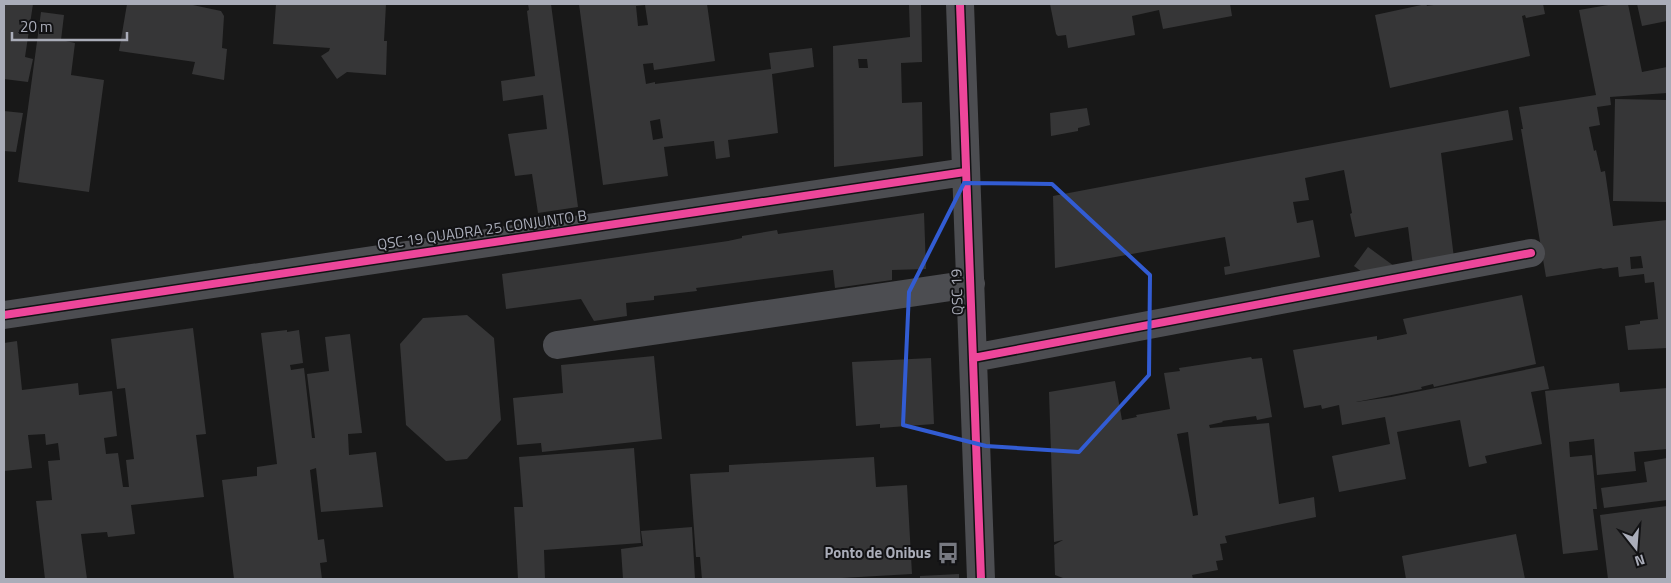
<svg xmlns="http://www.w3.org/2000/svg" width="1671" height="583" viewBox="0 0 1671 583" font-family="'Titillium Web',sans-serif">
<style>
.building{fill:#363637;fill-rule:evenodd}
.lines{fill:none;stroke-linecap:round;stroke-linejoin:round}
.minor{stroke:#4c4d51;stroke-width:28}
.cycleway-casing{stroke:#121214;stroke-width:11}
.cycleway{stroke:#ed469a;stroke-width:8}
.marked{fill:none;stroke:#325cd3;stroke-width:4;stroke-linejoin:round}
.labels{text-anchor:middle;stroke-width:4;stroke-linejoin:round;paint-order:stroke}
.street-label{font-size:15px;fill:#aaadb9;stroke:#121214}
.poi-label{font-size:15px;font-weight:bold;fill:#aaadb9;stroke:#121214;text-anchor:end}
</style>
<rect width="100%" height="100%" fill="#181818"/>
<path class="building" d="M 4,4 L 33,4 L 25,57 L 33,59 L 28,82 L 4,79 Z
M 127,4 L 188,4 L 221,11 L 224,16 L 222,48 L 227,49 L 224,80 L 192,74 L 195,62 L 119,51 Z
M 276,4 L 386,4 L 384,41 L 387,41 L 386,75 L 347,72 L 337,79 L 321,56 L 329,51 L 330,48 L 273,44 Z
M 528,4 L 551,4 L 578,207 L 538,213 L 532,174 L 515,176 L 508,134 L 547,129 L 543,95 L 503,101 L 501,81 L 535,76 L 527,11 L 529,10 Z
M 579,4 L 707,4 L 715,61 L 654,70 L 653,63 L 643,64 L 646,84 L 655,82 L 655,84 L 771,69 L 769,53 L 812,48 L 814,67 L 772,74 L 778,133 L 728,140 L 730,157 L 716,159 L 714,141 L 664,147 L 668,176 L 603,185 ZM 645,5 L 648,25 L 638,26 L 636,6 ZM 660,119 L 663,138 L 653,140 L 650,121 Z
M 909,4 L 921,4 L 922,62 L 901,63 L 902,103 L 922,102 L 923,156 L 834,167 L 833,46 L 910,37 ZM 858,59 L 867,59 L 868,68 L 859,68 Z
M 1050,4 L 1230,4 L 1232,16 L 1163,29 L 1159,10 L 1132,16 L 1135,35 L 1068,48 L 1066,35 L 1058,36 L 1056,34 Z
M 1426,4 L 1427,6 L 1440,4 L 1543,4 L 1545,14 L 1526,18 L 1525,15 L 1522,16 L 1530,56 L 1390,88 L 1375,15 Z
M 1614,4 L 1628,4 L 1642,72 L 1667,67 L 1667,93 L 1610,97 L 1611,105 L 1597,107 L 1600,125 L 1589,127 L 1594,151 L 1596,150 L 1601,172 L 1605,171 L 1613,226 L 1667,220 L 1667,348 L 1628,350 L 1625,326 L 1640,324 L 1640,321 L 1658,319 L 1654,282 L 1645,283 L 1644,274 L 1619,277 L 1618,267 L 1603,269 L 1601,268 L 1546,277 L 1521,129 L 1523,129 L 1519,107 L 1596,95 L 1579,10 ZM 1641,256 L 1643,268 L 1631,269 L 1630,257 Z
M 1637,4 L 1667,4 L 1667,21 L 1642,26 Z
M 41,12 L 64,15 L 61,40 L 75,43 L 71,75 L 104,80 L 89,192 L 18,182 Z
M 1615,99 L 1667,100 L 1667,202 L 1613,201 Z
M 1087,108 L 1090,125 L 1078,128 L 1078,131 L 1051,136 L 1050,113 Z
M 1508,110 L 1513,140 L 1441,153 L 1455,266 L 1414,274 L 1408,227 L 1355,237 L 1350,214 L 1352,213 L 1344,170 L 1305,178 L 1309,200 L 1293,202 L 1297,223 L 1313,220 L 1320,257 L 1225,275 L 1224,267 L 1230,266 L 1225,237 L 1055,268 L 1053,196 Z
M 4,111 L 23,113 L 16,152 L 4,151 Z
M 924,213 L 926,269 L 892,270 L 892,280 L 835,288 L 833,270 L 696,288 L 697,291 L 654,296 L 654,300 L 626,303 L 627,316 L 594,321 L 581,299 L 506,309 L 502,274 L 728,241 L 742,238 L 742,236 L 777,230 L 778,234 Z
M 1368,247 L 1394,266 L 1375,282 L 1354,266 Z
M 1522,295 L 1536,364 L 1434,387 L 1433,384 L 1421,387 L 1422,389 L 1356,402 L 1391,397 L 1544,366 L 1549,389 L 1531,392 L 1542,444 L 1485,456 L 1487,463 L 1469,467 L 1460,420 L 1397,432 L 1406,479 L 1339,492 L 1332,456 L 1390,444 L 1385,417 L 1342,425 L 1339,405 L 1322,409 L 1321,405 L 1304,408 L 1293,350 L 1377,336 L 1377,340 L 1407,334 L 1403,319 Z
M 467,315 L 494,338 L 501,420 L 467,459 L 446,461 L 406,425 L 400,344 L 423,318 Z
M 193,328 L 206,434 L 196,435 L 204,497 L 131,505 L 135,534 L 108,537 L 107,532 L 81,534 L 87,579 L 45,579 L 36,501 L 52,500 L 48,461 L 60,460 L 58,443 L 46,445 L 45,434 L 28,435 L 32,468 L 4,471 L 4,343 L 17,341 L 22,390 L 78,383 L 79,395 L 112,391 L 117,436 L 104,438 L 106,454 L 118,453 L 123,487 L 129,487 L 126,460 L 134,459 L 125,388 L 117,389 L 111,339 Z
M 287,330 L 287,332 L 299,330 L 303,363 L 290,365 L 291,370 L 304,368 L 312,438 L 315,438 L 307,374 L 329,371 L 325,337 L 350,334 L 362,433 L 348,434 L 349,455 L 376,452 L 383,507 L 321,512 L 316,468 L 310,470 L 318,540 L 324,539 L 327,562 L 320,563 L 322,579 L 234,579 L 222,480 L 257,476 L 257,467 L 277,464 L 261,333 Z
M 654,356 L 662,439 L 542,452 L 541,443 L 517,445 L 513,398 L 563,393 L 561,365 Z
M 1251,357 L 1252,359 L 1262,358 L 1272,417 L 1257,420 L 1256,416 L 1222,421 L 1223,422 L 1209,425 L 1210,428 L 1269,423 L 1279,504 L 1314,497 L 1316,517 L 1225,536 L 1227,543 L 1220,544 L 1223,560 L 1216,561 L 1218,570 L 1192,575 L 1193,579 L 1063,579 L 1063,578 L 1055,575 L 1054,545 L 1063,540 L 1054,542 L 1049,392 L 1115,381 L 1122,420 L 1137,417 L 1136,415 L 1170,409 L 1164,373 L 1180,371 L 1179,368 ZM 1188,432 L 1198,515 L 1193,516 L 1177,434 Z
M 931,358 L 934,424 L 880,428 L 880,424 L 856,426 L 852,362 Z
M 1619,383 L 1620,392 L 1667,388 L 1667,449 L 1634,452 L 1636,471 L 1597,475 L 1594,439 L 1569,442 L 1570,457 L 1592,455 L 1597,509 L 1593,509 L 1598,550 L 1563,554 L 1545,391 Z
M 634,448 L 641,543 L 544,550 L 545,579 L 518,579 L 514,507 L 523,507 L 519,457 Z
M 874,457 L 876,487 L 907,485 L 912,574 L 824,579 L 702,579 L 700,557 L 696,557 L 690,474 L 729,472 L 729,465 Z
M 1667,458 L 1667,500 L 1604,508 L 1601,488 L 1647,482 L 1644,462 Z
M 1667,506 L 1667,579 L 1608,579 L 1600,515 Z
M 692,527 L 695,579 L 623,579 L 621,549 L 643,546 L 641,531 Z
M 1516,534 L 1525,579 L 1406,579 L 1402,556 Z
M 959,574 L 959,579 L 920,579 L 920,576 Z"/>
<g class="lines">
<path class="minor" d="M 960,4 L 981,579
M 4,315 L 965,172
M 557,345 L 971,284
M 973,358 L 1531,253"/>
<g class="cycleway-casing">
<path id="cycleway" d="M 960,4 L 981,579
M 4,315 L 965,172
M 973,358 L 1531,253"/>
</g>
<use href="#cycleway" class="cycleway"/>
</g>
<path class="marked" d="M 964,183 L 1052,184 L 1150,275 L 1149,375 L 1079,452 L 986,446 L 903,425 L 909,292 Z"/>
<defs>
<g id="bus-bare" transform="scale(1.725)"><path d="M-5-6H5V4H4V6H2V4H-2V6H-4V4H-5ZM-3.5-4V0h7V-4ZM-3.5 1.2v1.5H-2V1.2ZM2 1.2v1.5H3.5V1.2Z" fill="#777981" stroke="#121214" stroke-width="2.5" paint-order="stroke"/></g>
</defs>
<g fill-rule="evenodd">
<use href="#bus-bare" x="948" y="553"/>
</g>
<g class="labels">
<g class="street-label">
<text transform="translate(482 230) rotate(-8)" y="5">QSC 19 QUADRA 25 CONJUNTO B</text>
<text transform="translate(957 292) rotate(-92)" y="5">QSC 19</text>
</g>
<g class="poi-label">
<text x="931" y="558">Ponto de Onibus</text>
</g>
</g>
<rect width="1671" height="583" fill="none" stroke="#aaadb9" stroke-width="10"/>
<g transform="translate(1636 548) rotate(163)" stroke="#121214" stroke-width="4" paint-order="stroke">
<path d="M0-4L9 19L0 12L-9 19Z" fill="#aaadb9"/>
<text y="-8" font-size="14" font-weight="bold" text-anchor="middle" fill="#aaadb9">N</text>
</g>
<path d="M12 32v8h115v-8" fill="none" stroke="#aaadb9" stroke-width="2.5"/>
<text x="20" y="32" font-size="15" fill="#aaadb9" stroke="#121214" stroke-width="4" paint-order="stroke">20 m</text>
</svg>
